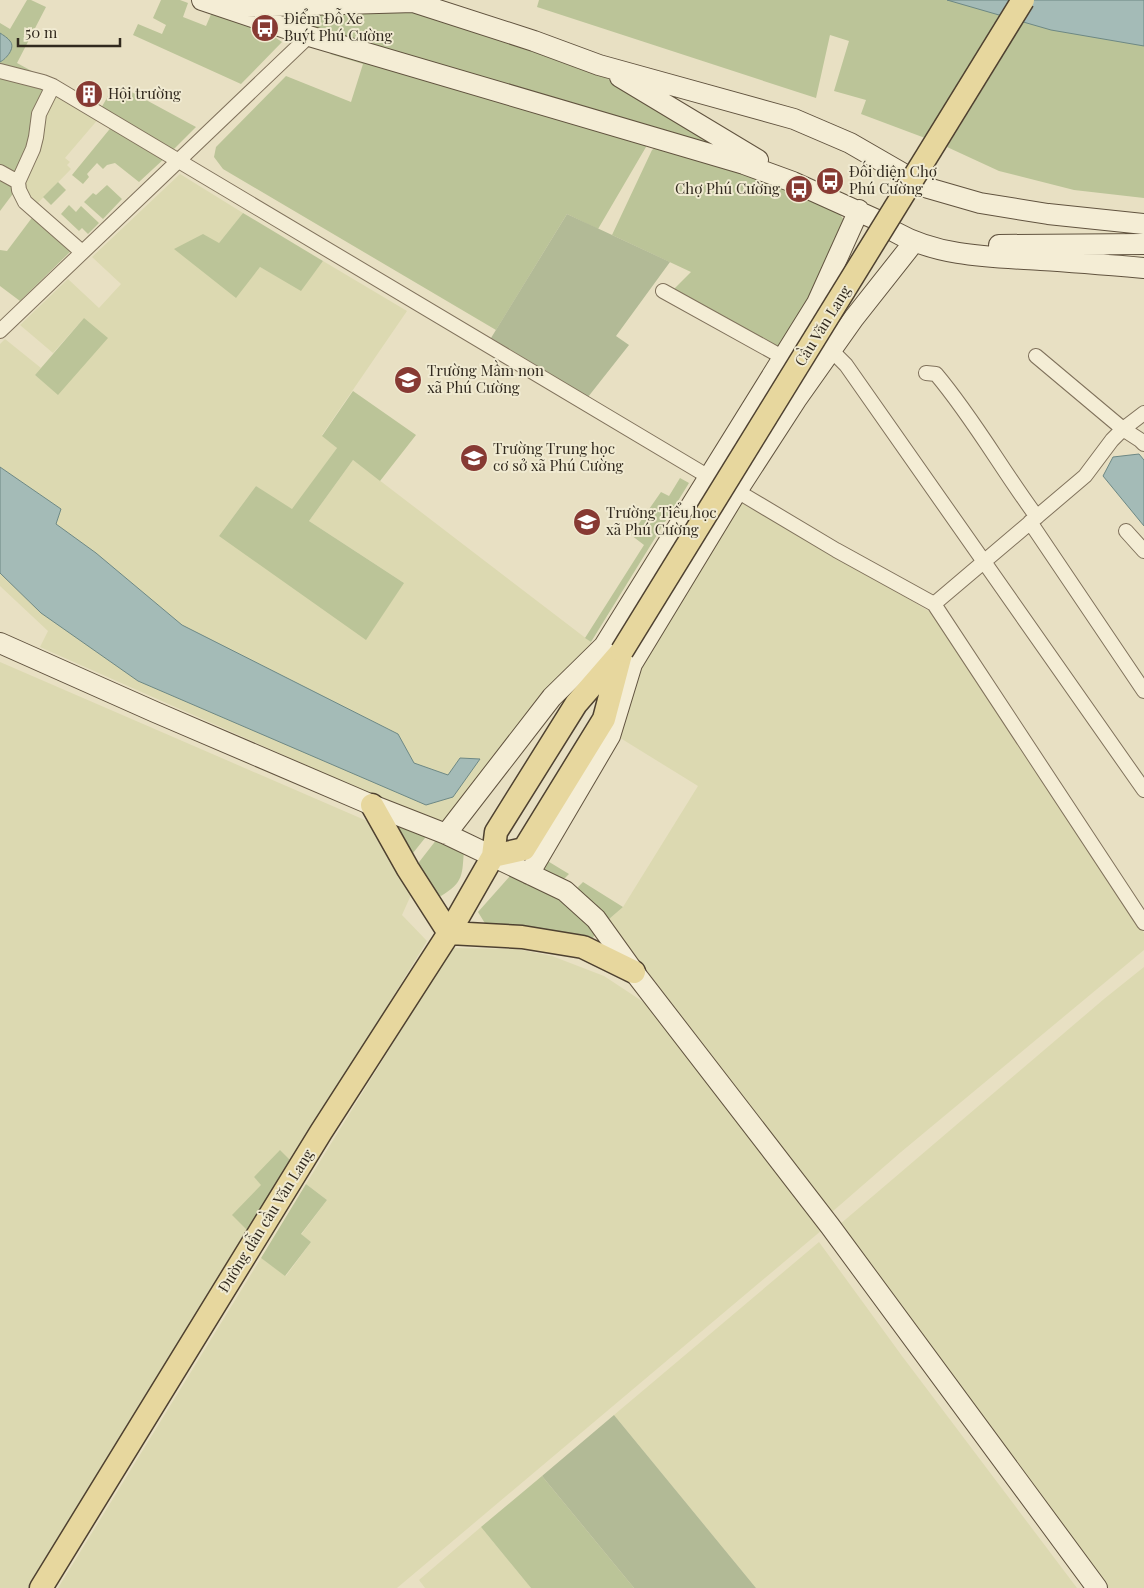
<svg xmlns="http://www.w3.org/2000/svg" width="1144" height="1588" viewBox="0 0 1144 1588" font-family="'Playfair Display',serif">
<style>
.farmland{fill:#dcd9b1}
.green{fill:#bbc498}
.cemetery{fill:#b2ba96}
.water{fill:#a4bbb7;stroke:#6d8884}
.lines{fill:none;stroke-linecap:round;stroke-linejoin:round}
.minor-casing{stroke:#80725c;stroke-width:16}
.secondary-casing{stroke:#61533f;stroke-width:22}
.primary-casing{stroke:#4e4130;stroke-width:25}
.minor{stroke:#f4edd5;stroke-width:14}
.secondary{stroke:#f4edd5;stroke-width:20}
.primary{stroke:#e7d79e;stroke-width:22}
.primary-bridge-casing{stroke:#4e4130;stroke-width:25;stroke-linecap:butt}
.primary-bridge{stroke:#e7d79e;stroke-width:22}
.labels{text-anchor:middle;stroke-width:4;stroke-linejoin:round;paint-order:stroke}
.poi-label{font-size:15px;fill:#31291e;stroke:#f0ead1;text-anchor:start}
.street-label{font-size:15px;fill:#31291e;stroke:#f0ead1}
</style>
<rect width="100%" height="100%" fill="#e8e0c3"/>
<path class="farmland" d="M 53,90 L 100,117 L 65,158 L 70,162 L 67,165 L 71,169 L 35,206 L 25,197 L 22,177 Z
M 180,174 L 243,213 L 219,243 L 235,298 L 260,267 L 301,290 L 323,261 L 407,311 L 322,435 L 337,448 L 292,510 L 256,486 L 219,536 L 404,583 L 309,521 L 353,460 L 596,646 L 445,821 L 423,817 L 40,647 L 48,631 L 0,586 L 0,573 L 41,613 L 138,681 L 426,805 L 453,797 L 480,759 L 460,758 L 448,775 L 414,763 L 398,734 L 182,625 L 96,553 L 56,524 L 61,509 L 0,467 L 0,344 L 5,339 L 41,368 L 35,375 L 58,394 L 84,318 L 53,353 L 20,325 L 68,279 L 99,308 L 121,284 L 92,257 Z
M 738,498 L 932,613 L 1144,933 L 1144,950 L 901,1152 L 832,1212 L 608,920 L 623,907 L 698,786 L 617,736 L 638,665 Z
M 0,662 L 374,824 L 411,895 L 402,915 L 427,941 L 292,1162 L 254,1177 L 262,1185 L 249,1232 L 30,1588 L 0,1588 Z
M 452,948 L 517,949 L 552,956 L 604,976 L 645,1003 L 667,1029 L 822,1230 L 397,1588 L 58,1588 L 261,1258 L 286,1276 L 311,1242 L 301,1235 L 327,1200 L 306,1184 Z
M 1144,967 L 1144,1588 L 1108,1588 L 839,1225 L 1104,999 Z
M 819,1242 L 902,1356 L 1077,1588 L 756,1588 L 614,1415 Z
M 481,1527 L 531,1588 L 425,1588 L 419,1580 Z"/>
<path class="green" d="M 27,0 L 31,0 L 46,7 L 17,63 L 39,75 L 0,67 L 0,23 L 10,29 Z
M 161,0 L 180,0 L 188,3 L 183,17 L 206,26 L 212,12 L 273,36 L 282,42 L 241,84 L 133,35 L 138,24 L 162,34 L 166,25 L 153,18 Z
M 539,0 L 1144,0 L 1144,198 L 1074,190 L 999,171 L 947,147 L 1001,59 L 977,53 L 925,138 L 861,114 L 866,100 L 834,91 L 849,41 L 830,35 L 816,98 L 537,7 Z
M 400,6 L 593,70 L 744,159 L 257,13 Z
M 336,50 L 647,143 L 646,147 L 598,229 L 567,214 L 496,330 L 223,169 L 214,157 L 216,147 L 286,76 L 351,102 L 363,64 L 330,54 Z
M 0,74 L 49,89 L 17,178 L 0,169 Z
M 124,88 L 196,127 L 173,150 L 100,110 L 108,96 L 118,100 Z
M 113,125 L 166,157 L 139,182 L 115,163 L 107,165 L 103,169 L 97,163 L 87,174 L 89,177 L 83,184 L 72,175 Z
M 656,147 L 754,175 L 839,213 L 844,220 L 809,307 L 780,350 L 672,291 L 691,272 L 612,235 L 652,150 Z
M 0,174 L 15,182 L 15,191 L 0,211 Z
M 58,182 L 66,190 L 51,205 L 43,197 Z
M 107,185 L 122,199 L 103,219 L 84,202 L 93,193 L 96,195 Z
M 69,205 L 76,212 L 81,206 L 99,223 L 88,234 L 82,228 L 79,231 L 61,214 Z
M 243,213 L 323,261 L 301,291 L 260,267 L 236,298 L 174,249 L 203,234 L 219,243 Z
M 34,215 L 74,248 L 20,301 L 0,286 L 0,250 L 7,251 Z
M 84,318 L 108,338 L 58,395 L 35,375 Z
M 353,391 L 416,435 L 380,481 L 353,460 L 309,521 L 404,583 L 366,640 L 219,536 L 256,486 L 292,509 L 337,448 L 322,436 Z
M 680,478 L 689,483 L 591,642 L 585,638 L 644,545 L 631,535 L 661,492 L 669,496 Z
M 394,822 L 429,833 L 409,858 Z
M 437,839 L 464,850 C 462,875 464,882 441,896 L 429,893 L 416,866 Z
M 541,857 L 569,874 L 565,878 L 558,882 L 539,867 Z
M 510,876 L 571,904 L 597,930 L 593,938 L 499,930 L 486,925 L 478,912 Z
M 583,882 L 623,907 L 608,920 L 581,897 L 578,887 Z
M 280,1150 L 292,1162 L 249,1232 L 232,1215 L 261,1185 L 254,1177 Z
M 306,1184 L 327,1200 L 301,1234 L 311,1242 L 285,1276 L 261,1258 Z
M 542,1476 L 634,1588 L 531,1588 L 481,1527 Z"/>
<path class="cemetery" d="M 567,214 L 670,262 L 616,336 L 629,345 L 588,397 L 491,338 Z
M 614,1415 L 756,1588 L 634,1588 L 542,1476 Z"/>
<path class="water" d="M 947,0 L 1144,0 L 1144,46 L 1051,30 Z
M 0,33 C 3,35 8,38 10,41 C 16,48 6,59 0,62 Z
M 1139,454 L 1144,460 L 1144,526 L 1103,476 L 1113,457 Z
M 0,467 L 61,509 L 56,524 L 96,553 L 182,625 L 398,734 L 414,763 L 448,775 L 460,758 L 480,759 L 453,797 L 426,805 L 138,681 L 41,613 L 0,573 Z"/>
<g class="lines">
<g class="minor-casing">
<path id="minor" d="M 0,71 L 43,82 L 53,86 L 709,477
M 53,86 L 39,114 L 36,137 L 33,149 L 18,182 L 19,190 L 25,202 L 82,252
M 0,172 L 18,182
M 663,291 L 784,358
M 0,331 L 309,36
M 831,350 L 846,365 L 1144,790
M 1036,356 L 1123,429 L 1144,413
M 926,373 L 936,374 C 974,419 1002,470 1037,517
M 737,491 L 836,550 L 934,604 L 1144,923
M 1030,522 L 1144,691
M 1126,531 L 1144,551
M 934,604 L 1085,476 L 1112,440 L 1123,429 L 1140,440 L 1144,444"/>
</g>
<g class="secondary-casing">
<path id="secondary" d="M 202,0 L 309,36 L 744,164 L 793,182 L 875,219
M 407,0 L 534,41 L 599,65 L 794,119 L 850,143 L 928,188 L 980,203 L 1048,214 L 1144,224
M 238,7 L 414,2
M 620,77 L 758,160
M 895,232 C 939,257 992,257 1041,260 C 1075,262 1110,265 1144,268
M 999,245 L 1144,244
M 0,643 L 155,712 L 372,805 L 446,834 L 565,891 L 596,919 L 634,972 L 830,1226 L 1097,1588
M 446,834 L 552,697 L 604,646 L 817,303 L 859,210
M 529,874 L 610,736 L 632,664 L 737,491 L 796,400 L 854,318 L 914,242"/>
</g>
<g class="primary-casing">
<path id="primary" d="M 372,805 L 408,869 L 449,933 L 522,937 L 583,947 L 634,972
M 493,856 L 524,849 L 604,719 L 621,654
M 41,1588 L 321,1132 L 449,933 L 493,856 L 496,832 L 576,704 L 622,651"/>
</g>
<use href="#minor" class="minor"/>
<use href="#secondary" class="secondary"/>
<use href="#primary" class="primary"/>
<g class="primary-bridge-casing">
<path id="primary-bridge" d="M 622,651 L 1023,0"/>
</g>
<use href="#primary-bridge" class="primary-bridge"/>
</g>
<defs>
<g id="bus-disc" transform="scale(1.4375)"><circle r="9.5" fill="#873a33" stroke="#f0ead1"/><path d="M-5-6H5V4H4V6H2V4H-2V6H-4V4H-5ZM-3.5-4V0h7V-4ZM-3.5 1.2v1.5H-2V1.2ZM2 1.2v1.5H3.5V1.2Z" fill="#fff"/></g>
<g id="building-disc" transform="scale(1.4375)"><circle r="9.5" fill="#873a33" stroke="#f0ead1"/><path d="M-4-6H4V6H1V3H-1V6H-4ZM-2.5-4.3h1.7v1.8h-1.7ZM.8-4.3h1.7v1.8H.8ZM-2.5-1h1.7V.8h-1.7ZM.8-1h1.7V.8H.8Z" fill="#fff"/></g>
<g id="school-disc" transform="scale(1.4375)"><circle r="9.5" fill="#873a33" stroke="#f0ead1"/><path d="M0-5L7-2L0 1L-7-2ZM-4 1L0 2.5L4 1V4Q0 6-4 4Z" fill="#fff"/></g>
</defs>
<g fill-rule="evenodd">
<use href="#bus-disc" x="265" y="28"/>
<use href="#building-disc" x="89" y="94"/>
<use href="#bus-disc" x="830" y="181"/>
<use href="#bus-disc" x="799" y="189"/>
<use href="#school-disc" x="408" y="380"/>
<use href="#school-disc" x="474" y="458"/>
<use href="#school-disc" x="587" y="522"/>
</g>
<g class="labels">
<g class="poi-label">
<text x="284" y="24">Điểm Đỗ Xe<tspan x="284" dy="17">Buýt Phú Cường</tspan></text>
<text x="108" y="99">Hội trường</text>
<text x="849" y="177">Đối diện Chợ<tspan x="849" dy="17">Phú Cường</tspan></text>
<text x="780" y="194" text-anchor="end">Chợ Phú Cường</text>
<text x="427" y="376">Trường Mầm non<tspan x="427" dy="17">xã Phú Cường</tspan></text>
<text x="493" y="454">Trường Trung học<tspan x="493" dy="17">cơ sở xã Phú Cường</tspan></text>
<text x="606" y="518">Trường Tiểu học<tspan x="606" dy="17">xã Phú Cường</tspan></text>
</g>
<g class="street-label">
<text transform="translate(823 326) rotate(-58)" y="5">Cầu Văn Lang</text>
<text transform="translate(266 1221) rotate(-58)" y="5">Đường dẫn cầu Văn Lang</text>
</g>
</g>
<path d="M18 38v8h102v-8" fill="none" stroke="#31291e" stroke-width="2.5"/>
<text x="25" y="38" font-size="15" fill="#31291e" stroke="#f0ead1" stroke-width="4" paint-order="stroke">50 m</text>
</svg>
